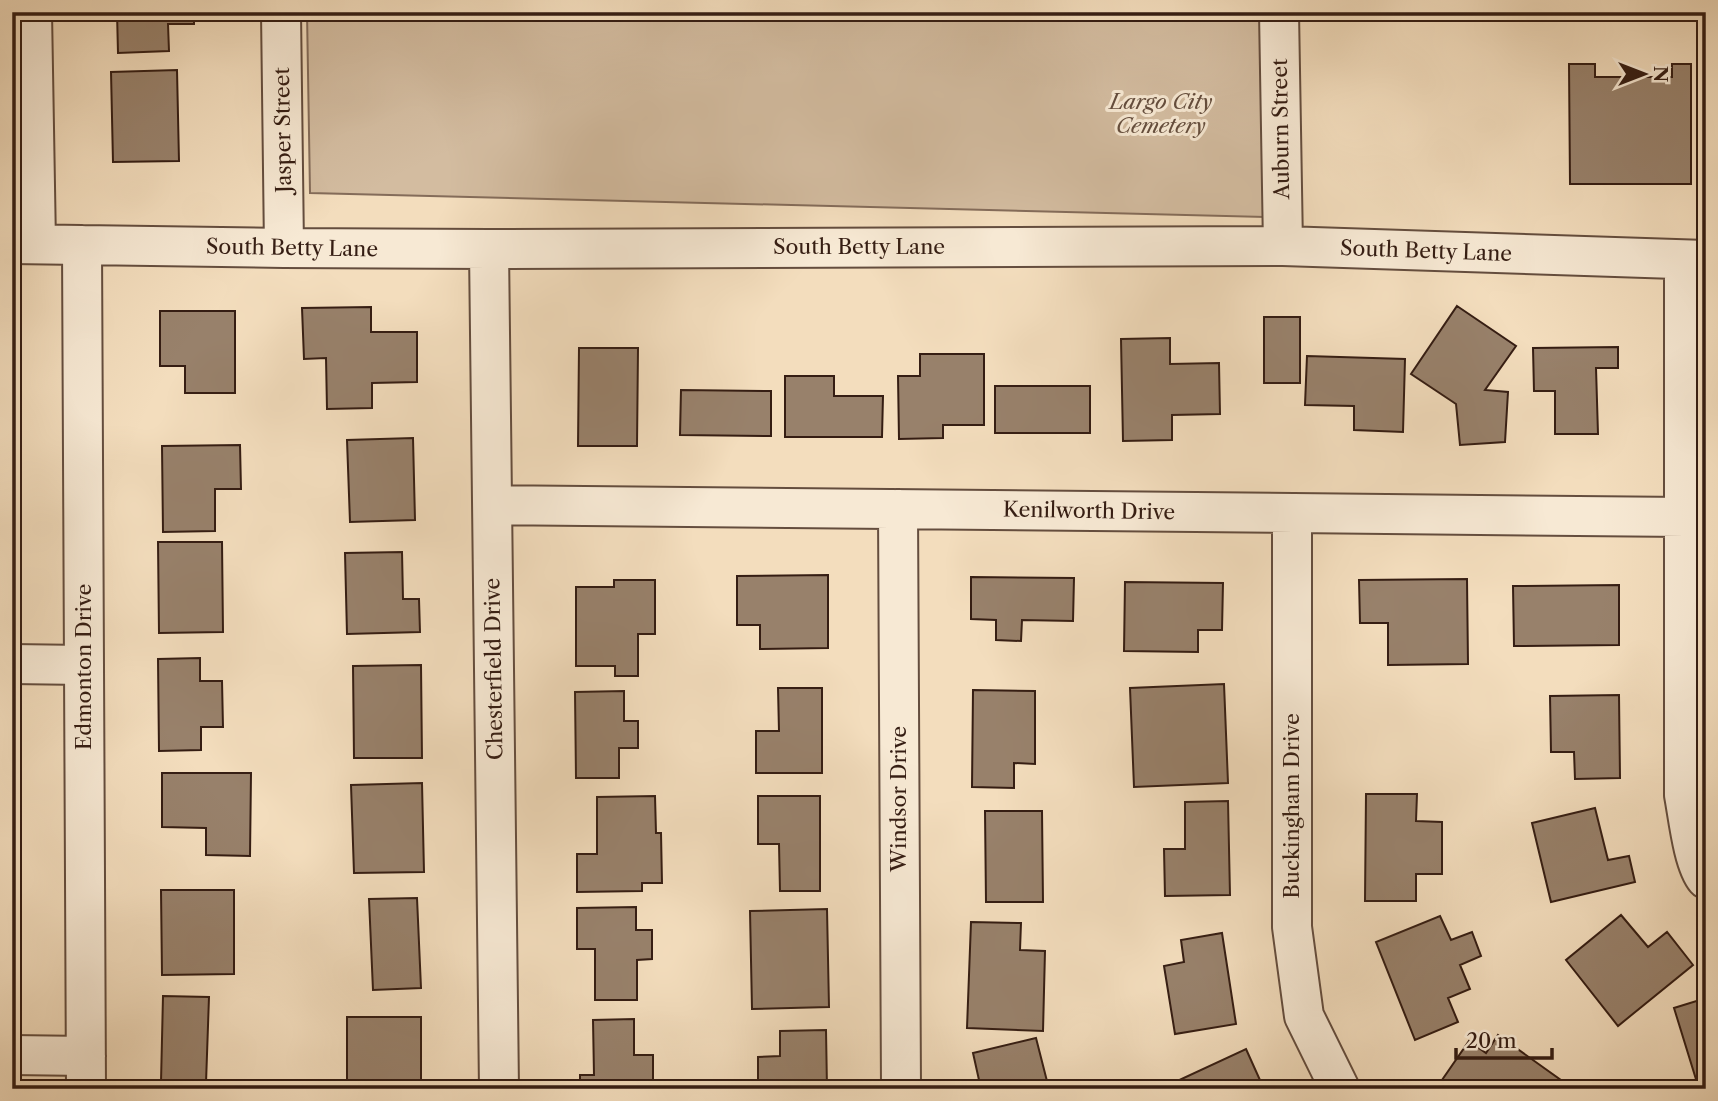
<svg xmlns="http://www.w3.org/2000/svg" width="1718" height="1101" viewBox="0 0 1718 1101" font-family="'Libre Caslon Text',serif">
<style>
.green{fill:#d3bca0;stroke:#846c5a;stroke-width:2}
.building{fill:#98816b;stroke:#351d13;stroke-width:2}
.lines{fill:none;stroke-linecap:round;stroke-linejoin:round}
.minor-casing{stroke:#644d3e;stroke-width:42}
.minor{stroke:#f7e9d4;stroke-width:38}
.labels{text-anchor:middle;stroke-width:6;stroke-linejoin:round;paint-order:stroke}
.park-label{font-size:21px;font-style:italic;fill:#644d3d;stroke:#f7e9d4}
.street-label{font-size:21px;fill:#351d13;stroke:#f7e9d4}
</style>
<rect width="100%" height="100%" fill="#f3ddbd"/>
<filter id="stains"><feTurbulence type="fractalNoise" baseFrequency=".00286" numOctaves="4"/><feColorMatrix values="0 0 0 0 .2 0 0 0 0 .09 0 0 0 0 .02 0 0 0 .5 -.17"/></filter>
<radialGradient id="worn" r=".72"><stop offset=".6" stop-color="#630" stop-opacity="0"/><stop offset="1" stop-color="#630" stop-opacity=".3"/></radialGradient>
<path class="green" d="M 307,12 L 1260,12 L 1265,217 L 310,193 Z"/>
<path class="building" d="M 117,12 L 194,12 L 194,24 L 168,24 L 169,51 L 118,53 Z
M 1569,64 L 1595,64 L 1595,77 L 1672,77 L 1672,64 L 1691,64 L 1691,184 L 1570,184 Z
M 177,70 L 179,161 L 113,162 L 111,72 Z
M 1457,306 L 1516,346 L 1485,390 L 1508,392 L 1505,442 L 1460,445 L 1456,404 L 1411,374 Z
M 371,307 L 371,332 L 417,332 L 417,382 L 372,383 L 372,408 L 327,409 L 326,358 L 304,359 L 302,308 Z
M 160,311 L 235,311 L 235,393 L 185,393 L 185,366 L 160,366 Z
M 1264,317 L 1300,317 L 1300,383 L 1264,383 Z
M 1170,338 L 1170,364 L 1219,363 L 1220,414 L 1172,415 L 1172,440 L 1123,441 L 1121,339 Z
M 1618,347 L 1618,368 L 1596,368 L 1598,434 L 1555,434 L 1555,391 L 1534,391 L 1533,348 Z
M 579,348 L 638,348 L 637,446 L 578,446 Z
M 920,354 L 984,354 L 984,425 L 943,425 L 943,438 L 899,439 L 898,376 L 920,376 Z
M 1307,356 L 1405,359 L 1403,432 L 1354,430 L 1354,406 L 1305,405 Z
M 785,376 L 834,376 L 834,396 L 883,396 L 882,437 L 785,437 Z
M 995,386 L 1090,386 L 1090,433 L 995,433 Z
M 681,390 L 771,391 L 771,436 L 680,435 Z
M 413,438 L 415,520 L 350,522 L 347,440 Z
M 240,445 L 241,489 L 215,489 L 215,531 L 163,532 L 162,446 Z
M 158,542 L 222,542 L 223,632 L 159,633 Z
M 402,552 L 403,599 L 419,599 L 420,632 L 347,634 L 345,553 Z
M 828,575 L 828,648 L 760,649 L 760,625 L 737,625 L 737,576 Z
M 971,577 L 1074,578 L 1073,621 L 1022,620 L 1021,641 L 996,640 L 996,620 L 971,619 Z
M 1467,579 L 1468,664 L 1388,665 L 1388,623 L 1360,623 L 1359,580 Z
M 614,580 L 655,580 L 655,634 L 638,634 L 638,676 L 615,676 L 615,666 L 576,666 L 576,587 L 614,587 Z
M 1125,582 L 1223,583 L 1222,630 L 1198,630 L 1198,652 L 1124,651 Z
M 1619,585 L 1619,645 L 1514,646 L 1513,586 Z
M 200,658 L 200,681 L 222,681 L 223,727 L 201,727 L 201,750 L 159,751 L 158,659 Z
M 421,665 L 422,758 L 354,758 L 353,666 Z
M 1224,684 L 1228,783 L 1134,787 L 1130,688 Z
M 778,688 L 822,688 L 822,773 L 756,773 L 756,731 L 779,731 Z
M 973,690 L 1035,691 L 1035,764 L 1014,763 L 1014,788 L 972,787 Z
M 624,691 L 624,721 L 638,721 L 638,748 L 619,748 L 619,778 L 576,778 L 575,692 Z
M 1619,695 L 1620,778 L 1575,779 L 1574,752 L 1551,752 L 1550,696 Z
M 162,773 L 251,773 L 250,856 L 206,855 L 206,828 L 162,827 Z
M 422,783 L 424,872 L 354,873 L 351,785 Z
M 1366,794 L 1417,794 L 1416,821 L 1442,822 L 1442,874 L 1416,874 L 1416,901 L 1365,901 Z
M 655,796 L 656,833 L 661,833 L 662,883 L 642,883 L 642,891 L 577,892 L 577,854 L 597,854 L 597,797 Z
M 758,796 L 820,796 L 820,891 L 780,891 L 779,844 L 758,844 Z
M 1228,801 L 1230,895 L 1165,896 L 1164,849 L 1185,849 L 1185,802 Z
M 1595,808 L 1608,860 L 1629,856 L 1635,882 L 1551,902 L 1532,823 Z
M 985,811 L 1042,811 L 1043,902 L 986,902 Z
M 12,883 L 16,982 L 12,982 Z
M 161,890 L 234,890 L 234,974 L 162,975 Z
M 417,898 L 421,988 L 373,990 L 369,899 Z
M 636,907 L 636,930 L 652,930 L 652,959 L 637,960 L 637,1000 L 595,1000 L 595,949 L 577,949 L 577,908 Z
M 827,909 L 829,1007 L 752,1009 L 750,911 Z
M 1621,915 L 1648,947 L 1667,932 L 1693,965 L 1618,1026 L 1566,960 Z
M 1440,916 L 1451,940 L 1472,932 L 1481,956 L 1460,965 L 1470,989 L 1448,998 L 1458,1022 L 1415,1040 L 1376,942 Z
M 971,922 L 1021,923 L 1020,950 L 1045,951 L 1043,1031 L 967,1028 Z
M 1222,933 L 1236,1024 L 1175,1034 L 1164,966 L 1184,962 L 1181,940 Z
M 163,996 L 209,997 L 206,1083 L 161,1082 Z
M 1706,998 L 1706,1089 L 1699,1089 L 1674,1008 Z
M 347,1017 L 421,1017 L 421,1089 L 372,1089 L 372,1087 L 347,1087 Z
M 634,1019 L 634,1055 L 653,1055 L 653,1080 L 644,1080 L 644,1089 L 580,1089 L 580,1075 L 594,1075 L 593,1020 Z
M 826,1030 L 827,1089 L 758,1089 L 758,1057 L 780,1056 L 780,1031 Z
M 1498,1035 L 1572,1088 L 1571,1089 L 1454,1089 L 1442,1080 L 1469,1041 L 1486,1053 Z
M 1036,1038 L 1049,1089 L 981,1089 L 973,1053 Z
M 1246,1049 L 1264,1089 L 1178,1089 L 1175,1082 Z"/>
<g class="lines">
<g class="minor-casing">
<path id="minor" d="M 32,12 L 36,244
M 281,12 L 284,248
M 1279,12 L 1283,246
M 12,244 L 284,248 L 489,249 L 1283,246 L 1706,260
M 82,245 L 86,1089
M 489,249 L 499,1089
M 1684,260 L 1684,795 C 1688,816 1693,864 1706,879
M 493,505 L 1685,517
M 898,509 L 901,1089
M 1292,513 L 1292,927 L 1304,1016 L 1340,1089
M 12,664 L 84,665
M 12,1055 L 86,1056"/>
</g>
<use href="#minor" class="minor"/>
</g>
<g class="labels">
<g class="park-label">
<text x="1161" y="109">Largo City<tspan x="1161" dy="24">Cemetery</tspan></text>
</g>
<g class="street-label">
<text transform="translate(1281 129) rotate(-91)" y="7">Auburn Street</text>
<text transform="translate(283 130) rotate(-91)" y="7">Jasper Street</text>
<text x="859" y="254">South Betty Lane</text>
<text transform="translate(292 248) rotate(1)" y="7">South Betty Lane</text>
<text transform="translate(1426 251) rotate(2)" y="7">South Betty Lane</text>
<text transform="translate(1089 511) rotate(1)" y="7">Kenilworth Drive</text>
<text transform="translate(84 667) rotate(-90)" y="7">Edmonton Drive</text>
<text transform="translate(494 669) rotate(-91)" y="7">Chesterfield Drive</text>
<text transform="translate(899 799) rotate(-90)" y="7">Windsor Drive</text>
<text transform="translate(1292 806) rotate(-90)" y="7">Buckingham Drive</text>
</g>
</g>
<rect width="1718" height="1101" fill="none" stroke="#f3ddbd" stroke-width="42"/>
<rect x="14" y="14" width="1690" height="1073" fill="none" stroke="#351d13" stroke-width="3.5"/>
<rect x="21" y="21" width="1676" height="1059" fill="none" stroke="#351d13" stroke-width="2"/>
<g transform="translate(1644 74) rotate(90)" stroke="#f7e9d4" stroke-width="5" paint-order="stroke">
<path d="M0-5L12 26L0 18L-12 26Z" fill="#351d13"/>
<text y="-10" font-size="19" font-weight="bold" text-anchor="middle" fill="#351d13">N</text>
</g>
<path d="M1456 1048v10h96v-10" fill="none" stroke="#351d13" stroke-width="3.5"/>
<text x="1466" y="1048" font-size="21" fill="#351d13" stroke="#f7e9d4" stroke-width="5" paint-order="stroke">20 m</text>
<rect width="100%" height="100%" filter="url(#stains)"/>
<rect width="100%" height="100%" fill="url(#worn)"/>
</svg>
